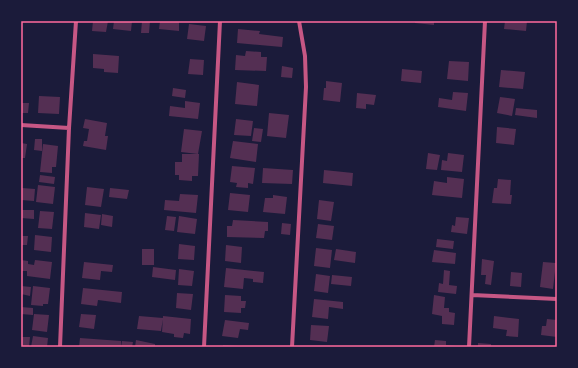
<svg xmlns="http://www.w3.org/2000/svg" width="578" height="368" viewBox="0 0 578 368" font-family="Bitter,serif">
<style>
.building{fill:#542f53}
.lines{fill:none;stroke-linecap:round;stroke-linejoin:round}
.minor{stroke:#c65784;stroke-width:4}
.neatline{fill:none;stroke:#ff6b9d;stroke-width:1.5}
</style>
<rect width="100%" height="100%" fill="#1b1b3a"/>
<path class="building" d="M 93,21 L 108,21 L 106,32 L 92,31 Z
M 114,21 L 132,21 L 131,31 L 113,29 Z
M 142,21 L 150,21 L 149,33 L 141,33 Z
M 160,21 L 179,22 L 179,31 L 159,29 Z
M 415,21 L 434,21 L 434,25 L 415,23 Z
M 505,21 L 527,21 L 526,31 L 504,29 Z
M 189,24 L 206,26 L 204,41 L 187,39 Z
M 238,29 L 260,31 L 259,34 L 283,37 L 282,47 L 237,43 Z
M 246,51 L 261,52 L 261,57 L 267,57 L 266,71 L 235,70 L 236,55 L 245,56 Z
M 93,54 L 119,56 L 118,73 L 104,72 L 104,69 L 93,68 Z
M 190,59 L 204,60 L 203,75 L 188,74 Z
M 449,61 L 469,62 L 468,81 L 447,79 Z
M 282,66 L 293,68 L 292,78 L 281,77 Z
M 402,69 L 422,71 L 421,83 L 401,81 Z
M 501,70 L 525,72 L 523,89 L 499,87 Z
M 326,81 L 342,83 L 340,102 L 323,100 L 324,88 L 326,88 Z
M 237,82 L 259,85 L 257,106 L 235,104 Z
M 173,88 L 186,90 L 185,98 L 172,96 Z
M 453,92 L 468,93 L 466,111 L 438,107 L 439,98 L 452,100 Z
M 357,93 L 376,95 L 374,105 L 366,104 L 366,109 L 356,108 Z
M 39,96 L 60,97 L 59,114 L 38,113 Z
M 500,97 L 515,99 L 512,116 L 497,113 Z
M 185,101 L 200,103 L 198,119 L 169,116 L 170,106 L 185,108 Z
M 21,103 L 29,103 L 28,113 L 21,113 Z
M 516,108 L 537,110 L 537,118 L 515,115 Z
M 269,113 L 289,115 L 286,138 L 267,136 Z
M 85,119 L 107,123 L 105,136 L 108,136 L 106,150 L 83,146 L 84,141 L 87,141 L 89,129 L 83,128 Z
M 236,119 L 253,121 L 251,136 L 234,135 Z
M 497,127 L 516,129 L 514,145 L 496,143 Z
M 254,128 L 263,129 L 261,142 L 252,141 Z
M 184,129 L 202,131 L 198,154 L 181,152 Z
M 35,139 L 42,139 L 42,151 L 34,150 Z
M 233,141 L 258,144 L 256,162 L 230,158 Z
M 21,143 L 27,144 L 25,158 L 21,158 Z
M 43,144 L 58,146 L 56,167 L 52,167 L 52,173 L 40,172 Z
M 428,153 L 440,155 L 437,170 L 426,169 Z
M 448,153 L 464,155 L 462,172 L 441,170 L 442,160 L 447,161 Z
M 182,154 L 199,154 L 198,176 L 192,176 L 192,181 L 179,180 L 179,175 L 175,175 L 175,162 L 182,162 Z
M 232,166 L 255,168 L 253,184 L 248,183 L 248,188 L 236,187 L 237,183 L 230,182 Z
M 263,168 L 293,170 L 292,184 L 262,183 Z
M 324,170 L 353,173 L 352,186 L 323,183 Z
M 40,175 L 55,177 L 54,184 L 39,182 Z
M 447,177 L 464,179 L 462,198 L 432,195 L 434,181 L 447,183 Z
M 498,179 L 511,180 L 510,195 L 512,195 L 511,204 L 492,203 L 494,188 L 497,188 Z
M 38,185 L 55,187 L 53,204 L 36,202 Z
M 87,187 L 104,189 L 101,207 L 85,205 Z
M 22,188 L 35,189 L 34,201 L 21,200 Z
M 110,188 L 129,190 L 127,199 L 109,197 Z
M 230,193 L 250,195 L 248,212 L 228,210 Z
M 180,194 L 198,195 L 196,213 L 164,210 L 165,200 L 179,201 Z
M 273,195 L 287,197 L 285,214 L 263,212 L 265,198 L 273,198 Z
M 319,200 L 334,202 L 331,221 L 317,219 Z
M 21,210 L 34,210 L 34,219 L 21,218 Z
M 40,211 L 54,212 L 52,229 L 38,228 Z
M 85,213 L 101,215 L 99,229 L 84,227 Z
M 102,214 L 113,216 L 112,227 L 101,225 Z
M 167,216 L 176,217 L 174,231 L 165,230 Z
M 179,216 L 197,219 L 195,234 L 177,232 Z
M 456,217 L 469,218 L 467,234 L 451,232 L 452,225 L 455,226 Z
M 233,220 L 268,222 L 268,231 L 265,231 L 264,238 L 227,237 L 227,226 L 232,226 Z
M 282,223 L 291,224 L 290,235 L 281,234 Z
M 318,224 L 334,226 L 332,240 L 316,238 Z
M 35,235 L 52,237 L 51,252 L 34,250 Z
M 21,236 L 28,236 L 27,245 L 21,245 Z
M 437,239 L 454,241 L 453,249 L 436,247 Z
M 179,244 L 195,246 L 194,260 L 178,259 Z
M 226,245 L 242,247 L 241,263 L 225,261 Z
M 316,248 L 332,250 L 330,268 L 314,266 Z
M 142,249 L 154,249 L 154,265 L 142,265 Z
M 336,249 L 356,252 L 355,263 L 334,260 Z
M 434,250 L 456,253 L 455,264 L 432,262 Z
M 482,259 L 494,261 L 491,285 L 485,284 L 486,275 L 481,275 Z
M 21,260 L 28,261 L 28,264 L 34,265 L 35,260 L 52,262 L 50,279 L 27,276 L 27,271 L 21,271 Z
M 84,262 L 113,265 L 112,272 L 101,271 L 100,280 L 82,278 Z
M 543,262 L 556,263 L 553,289 L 540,287 Z
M 153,267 L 176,270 L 175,280 L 152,277 Z
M 226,268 L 264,272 L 263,283 L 253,282 L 253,279 L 244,278 L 243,289 L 224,287 Z
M 179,269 L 194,271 L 192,286 L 178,285 Z
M 444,270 L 450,271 L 449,285 L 457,286 L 456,294 L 438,292 L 439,283 L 443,284 Z
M 511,272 L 522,273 L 521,287 L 510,286 Z
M 316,274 L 330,276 L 328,293 L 314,291 Z
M 332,275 L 352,277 L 351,286 L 331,284 Z
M 21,286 L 31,287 L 30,296 L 21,294 Z
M 33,286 L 50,288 L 48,304 L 43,304 L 43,306 L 31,305 Z
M 83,288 L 122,292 L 121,303 L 98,300 L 97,306 L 81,304 Z
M 177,293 L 193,294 L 191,310 L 176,308 Z
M 225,295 L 241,296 L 241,301 L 246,301 L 245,308 L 241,308 L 241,313 L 224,312 Z
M 434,295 L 445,297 L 444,308 L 449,308 L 449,312 L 455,313 L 454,325 L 442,324 L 442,316 L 432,314 Z
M 314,299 L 343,302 L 343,309 L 329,307 L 328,319 L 312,317 Z
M 21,307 L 33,308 L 33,315 L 21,314 Z
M 34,314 L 49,315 L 47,332 L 32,330 Z
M 81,314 L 96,315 L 94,329 L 79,327 Z
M 139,316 L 163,318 L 161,331 L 137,329 Z
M 163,316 L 191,319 L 190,334 L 184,333 L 183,338 L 174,337 L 174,334 L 162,332 Z
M 494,316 L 519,319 L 518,337 L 506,336 L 507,330 L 493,328 Z
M 547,319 L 557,320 L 557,337 L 541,335 L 542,326 L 546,326 Z
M 225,320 L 249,323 L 248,330 L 240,329 L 238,338 L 222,336 Z
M 311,325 L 329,326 L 327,342 L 310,340 Z
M 33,336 L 48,338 L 47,347 L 31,347 Z
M 21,337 L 30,337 L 29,347 L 21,347 Z
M 80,338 L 121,341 L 121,347 L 79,347 Z
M 136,340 L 155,344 L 155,347 L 135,347 Z
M 435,340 L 446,341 L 446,345 L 456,346 L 456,347 L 434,347 Z
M 122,341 L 133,342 L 132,347 L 121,347 Z
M 478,343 L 491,344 L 491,347 L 478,347 Z
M 223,345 L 238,346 L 238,347 L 223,347 Z"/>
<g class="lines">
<path class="minor" d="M 21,125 L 69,128
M 472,295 L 557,299
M 60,347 L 69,128 L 76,21
M 204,347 L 220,21
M 292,347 L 306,87 L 305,56 L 299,21
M 469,347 L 485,21"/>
</g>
<rect width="578" height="368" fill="none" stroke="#1b1b3a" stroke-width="44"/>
<rect x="22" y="22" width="534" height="324" class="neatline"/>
</svg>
